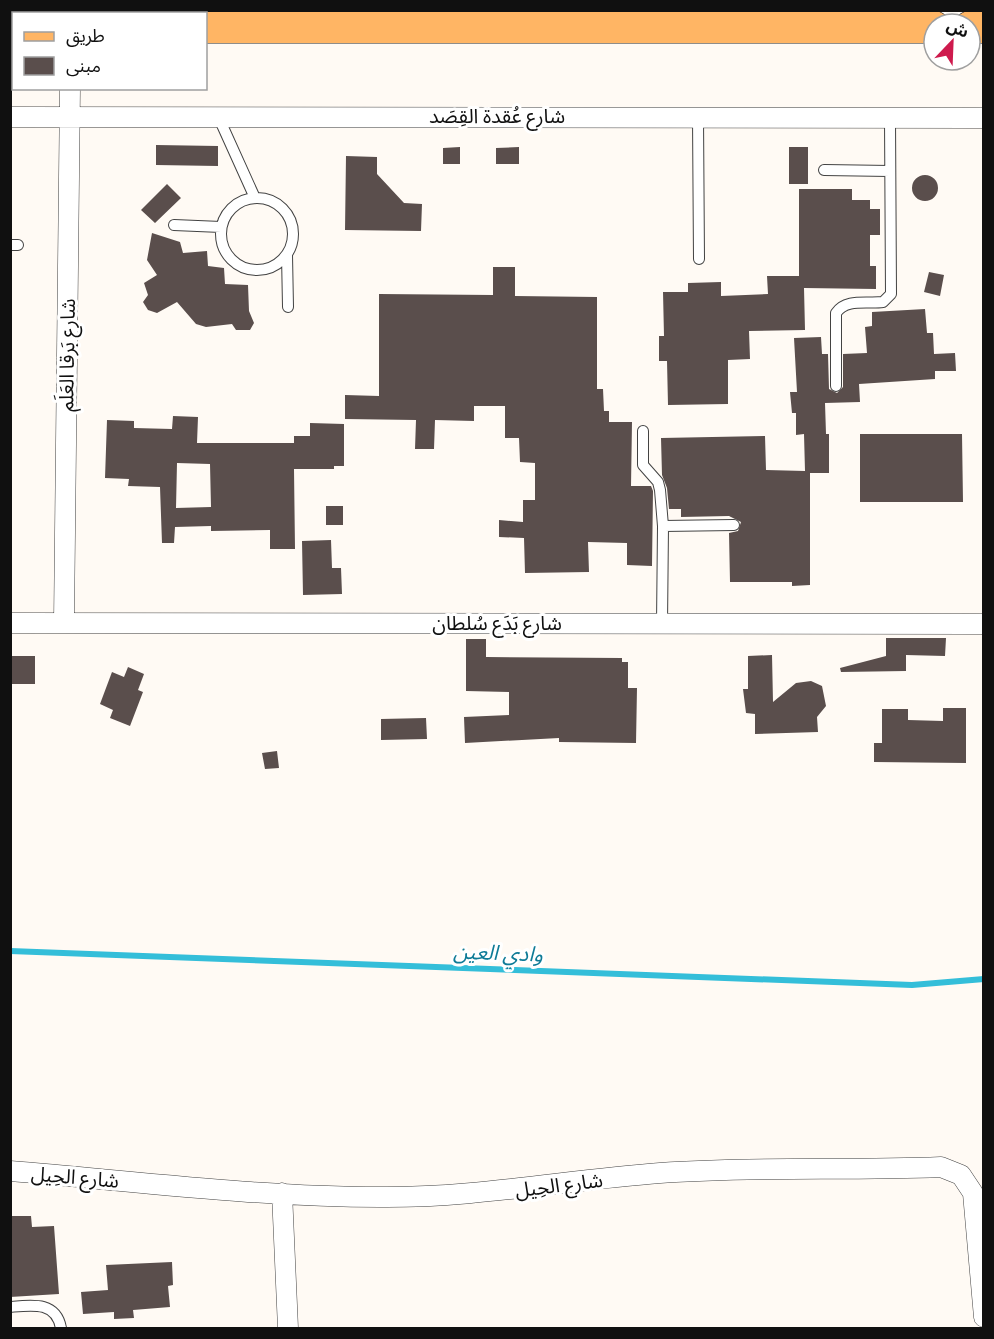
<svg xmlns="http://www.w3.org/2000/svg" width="994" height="1339" viewBox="0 0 994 1339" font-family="'Zilla Slab','Noto Sans Arabic',serif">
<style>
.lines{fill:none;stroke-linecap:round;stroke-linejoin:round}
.stream{stroke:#34bed9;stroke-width:6}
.building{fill:#5a4e4c;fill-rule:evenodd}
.lane-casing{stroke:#434343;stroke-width:12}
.street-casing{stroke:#434343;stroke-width:21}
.primary-casing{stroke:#212121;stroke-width:33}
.lane{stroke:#fff;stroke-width:10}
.street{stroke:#fff;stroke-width:20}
.primary{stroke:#ffb564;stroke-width:32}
.labels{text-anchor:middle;stroke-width:6;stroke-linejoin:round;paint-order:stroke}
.street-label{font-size:20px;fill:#101010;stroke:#fff}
.water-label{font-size:21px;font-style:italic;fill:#0e7b97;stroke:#fff}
</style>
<rect width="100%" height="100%" fill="#fffaf4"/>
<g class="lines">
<path class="stream" d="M 10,951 L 912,985 L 984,979"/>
</g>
<path class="building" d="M 156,145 L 218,146 L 218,166 L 156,165 Z
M 460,147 L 460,164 L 443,164 L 443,148 Z
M 519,147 L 519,164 L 496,164 L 496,148 Z
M 789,147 L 808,147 L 808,184 L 789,184 Z
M 346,156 L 377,157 L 377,174 L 404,203 L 422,204 L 421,231 L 345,230 Z
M912 188a13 13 0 1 1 26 0a13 13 0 1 1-26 0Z
M 167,184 L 181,198 L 155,223 L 141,210 Z
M 799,189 L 852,189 L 852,200 L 870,200 L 870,209 L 880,209 L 880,235 L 870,235 L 870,266 L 876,266 L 876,289 L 804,288 L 805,330 L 749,331 L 750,359 L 728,360 L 728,404 L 668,405 L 667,361 L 659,361 L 659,336 L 664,336 L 663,292 L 688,292 L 688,283 L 721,282 L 721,296 L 768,294 L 767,276 L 799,276 Z
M 152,233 L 180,242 L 183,253 L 207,251 L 208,266 L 224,268 L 225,284 L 248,285 L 249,311 L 254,323 L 250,330 L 236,330 L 232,324 L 206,327 L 196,324 L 177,302 L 157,313 L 148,310 L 143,302 L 148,295 L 144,283 L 157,275 L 147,260 Z
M 493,267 L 515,267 L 515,296 L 597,297 L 597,389 L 603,389 L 604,411 L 609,411 L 609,422 L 632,422 L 631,486 L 651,486 L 653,491 L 652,566 L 627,565 L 627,543 L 588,542 L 589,572 L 525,573 L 524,538 L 499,537 L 499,520 L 523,522 L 523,500 L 535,500 L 535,463 L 520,462 L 519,438 L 505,438 L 505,406 L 474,406 L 474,421 L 435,420 L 434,449 L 415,449 L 416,420 L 345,419 L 345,395 L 379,396 L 379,294 L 493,295 Z
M 929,272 L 944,275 L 940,296 L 924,292 Z
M 925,309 L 927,333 L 933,333 L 934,354 L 955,353 L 956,371 L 935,371 L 935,379 L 859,384 L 860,402 L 825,403 L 826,434 L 829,434 L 829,473 L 810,473 L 810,585 L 792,586 L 792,582 L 730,582 L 729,533 L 738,531 L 741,522 L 729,516 L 681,517 L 681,509 L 669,509 L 667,488 L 662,475 L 661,438 L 765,436 L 766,470 L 805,471 L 804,434 L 796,435 L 796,413 L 792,413 L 790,392 L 797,392 L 794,338 L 821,337 L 822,354 L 828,354 L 829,389 L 837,393 L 843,387 L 843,354 L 867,353 L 865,327 L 872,326 L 872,312 Z
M 173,416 L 198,417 L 197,443 L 294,443 L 294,436 L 310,436 L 310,423 L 344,424 L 344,466 L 334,466 L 334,469 L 294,469 L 295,549 L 270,549 L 270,530 L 211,531 L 211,526 L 175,527 L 174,543 L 162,543 L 160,487 L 128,486 L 129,479 L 105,478 L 107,420 L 134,421 L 134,428 L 172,429 ZM 177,463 L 210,464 L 211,507 L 176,508 Z
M 860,434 L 962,434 L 963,502 L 860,502 Z
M 326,506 L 343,506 L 343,525 L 326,525 Z
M 331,540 L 332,568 L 341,568 L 342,594 L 303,595 L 302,541 Z
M 886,638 L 946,638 L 945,656 L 906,655 L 906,671 L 841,672 L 840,668 L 886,656 Z
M 466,639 L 486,639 L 486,657 L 622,658 L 622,662 L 628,662 L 628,688 L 637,688 L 636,743 L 559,742 L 559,738 L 465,743 L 464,717 L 509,715 L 509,692 L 466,691 Z
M 772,655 L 773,702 L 796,683 L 811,681 L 822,686 L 826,706 L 817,717 L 818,732 L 755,734 L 755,714 L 746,713 L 743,689 L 748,689 L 748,656 Z
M 11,656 L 35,656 L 35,684 L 11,684 Z
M 128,667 L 144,674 L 138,690 L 143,692 L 130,726 L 110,718 L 113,710 L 100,704 L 112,672 L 124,677 Z
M 943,708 L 966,708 L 966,763 L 874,762 L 874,743 L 882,743 L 882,709 L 908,709 L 908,720 L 943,721 Z
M 426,718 L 427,739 L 381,740 L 381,719 Z
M 277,751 L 279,768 L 265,769 L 262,753 Z
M 10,1216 L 31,1216 L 32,1227 L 54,1226 L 59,1294 L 10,1297 Z
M 172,1262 L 173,1285 L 168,1286 L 170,1307 L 133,1310 L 134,1318 L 114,1319 L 114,1312 L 83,1314 L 81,1292 L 108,1290 L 106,1265 Z"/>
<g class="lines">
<g class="lane-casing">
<path id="lane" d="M 218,116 L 255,198
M 698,117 L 699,259
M 824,170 L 890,171
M221 234a36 36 0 1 1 72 0a36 36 0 1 1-72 0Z
M 174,225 L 221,227
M 10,245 L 18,245
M 287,255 L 288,307
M 836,386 L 836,313 C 846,298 867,304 883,302 L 891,294 L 890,119
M 643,431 L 643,465 L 658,482 L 660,490 L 663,526 L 662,624
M 663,526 L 734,525
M 10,1307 C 32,1305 56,1301 61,1328"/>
</g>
<g class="street-casing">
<path id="street" d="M 10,117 L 984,118
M 64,622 L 70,88
M 10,623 L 984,624
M 10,1171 C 133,1181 257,1197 380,1197 C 474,1198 566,1180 660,1173 C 754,1166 848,1171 941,1167 L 961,1175 L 973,1193 L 984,1317
M 282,1193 L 288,1328"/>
</g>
<g class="primary-casing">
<path id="primary" d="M 206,27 L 934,27
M 970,27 L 984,27
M 10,28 L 14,28"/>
</g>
<use href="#lane" class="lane"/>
<use href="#street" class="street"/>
<use href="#primary" class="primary"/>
</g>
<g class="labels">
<g class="street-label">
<text x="497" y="123">شارع عُقدة القِصَد</text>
<text transform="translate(67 355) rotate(-89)" y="7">شارع بَرقا العَلَم</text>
<text x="497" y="630">شارع بَدَع سُلطان</text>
<text transform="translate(75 1177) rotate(5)" y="7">شارع الحِيل</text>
<text transform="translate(559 1185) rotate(-7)" y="7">شارع الحِيل</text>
</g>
<g class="water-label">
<text transform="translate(498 953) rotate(2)" y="7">وادي العين</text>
</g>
</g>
<rect width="994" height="1339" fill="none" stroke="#101010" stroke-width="24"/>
<rect x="12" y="12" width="195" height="78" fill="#ffffff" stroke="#9f9f9f" stroke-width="1.5"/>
<rect x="24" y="32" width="30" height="9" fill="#ffb564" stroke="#9f9f9f" stroke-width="1.5"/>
<text x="66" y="42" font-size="18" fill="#101010">طريق</text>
<rect x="24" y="57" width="30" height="18" fill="#5a4e4c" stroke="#9f9f9f" stroke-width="1.5"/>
<text x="66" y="72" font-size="18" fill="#101010">مبنى</text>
<g transform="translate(952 42) rotate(23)"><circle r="28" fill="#ffffff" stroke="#9f9f9f" stroke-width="1.5"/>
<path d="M0-4.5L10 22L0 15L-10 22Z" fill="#ce1a4d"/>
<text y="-9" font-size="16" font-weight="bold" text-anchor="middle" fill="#101010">ش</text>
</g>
</svg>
